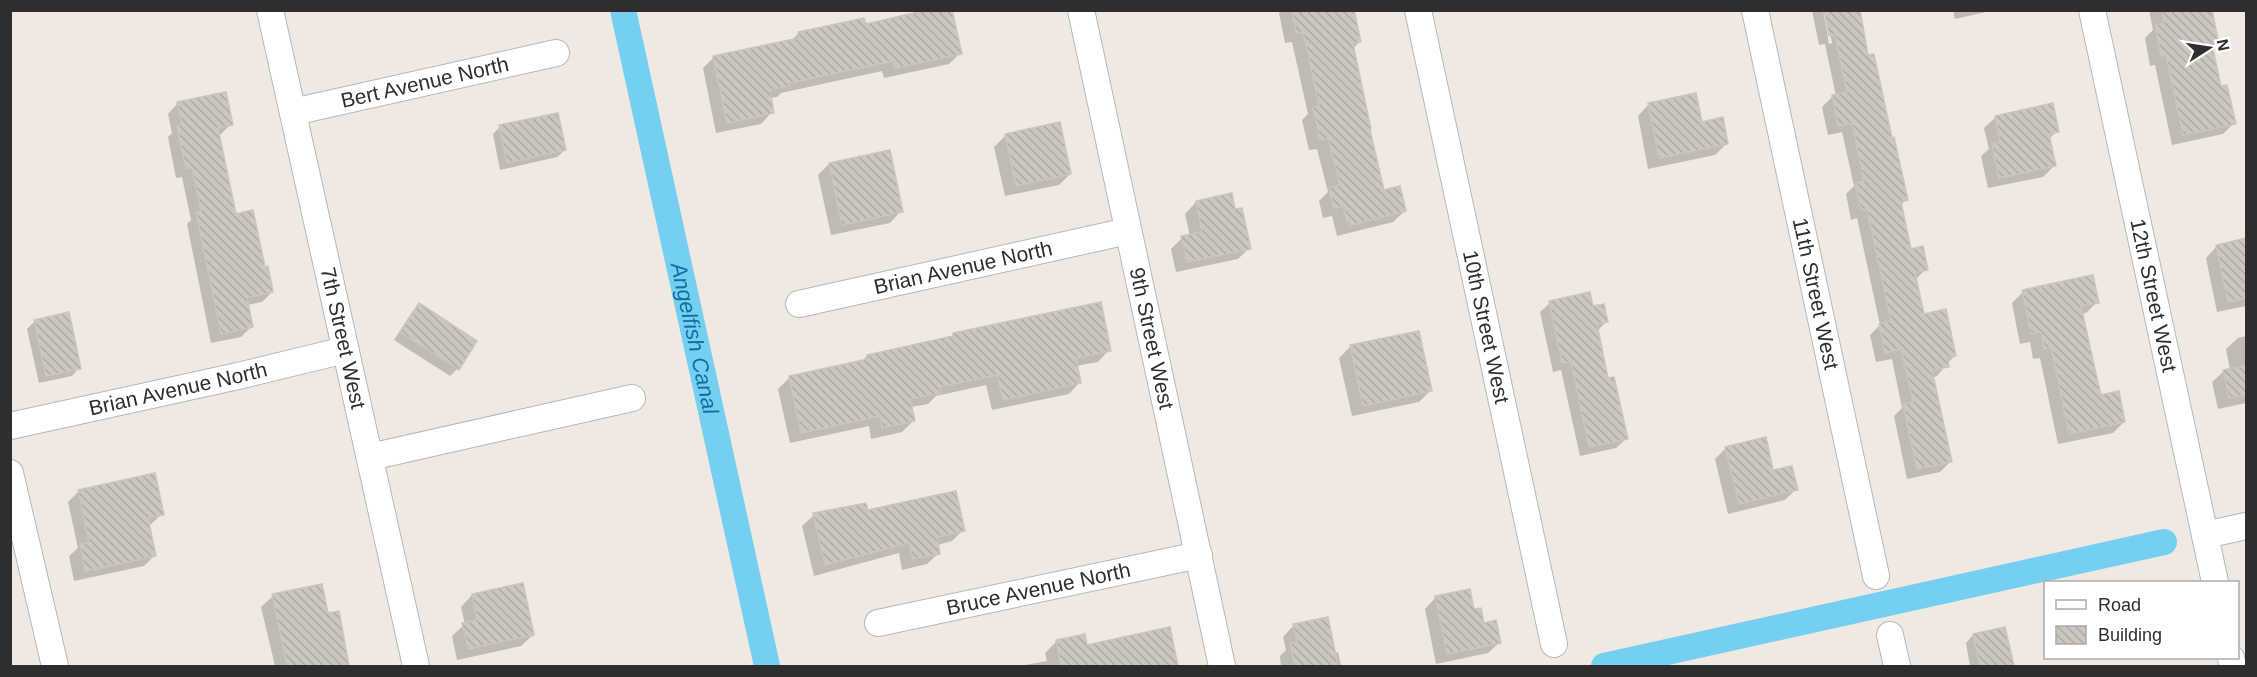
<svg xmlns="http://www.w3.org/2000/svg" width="2257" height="677" viewBox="0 0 2257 677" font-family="Arial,sans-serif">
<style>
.shadow{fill:#0003}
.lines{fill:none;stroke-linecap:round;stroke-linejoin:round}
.canal{stroke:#75cff0;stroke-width:26}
.building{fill:url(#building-back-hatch);stroke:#cbc5ba;stroke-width:1.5}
.minor-casing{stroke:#b4b7c1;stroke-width:28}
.minor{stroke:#fff;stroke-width:26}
.labels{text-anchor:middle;stroke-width:6;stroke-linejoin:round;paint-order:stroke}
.street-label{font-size:21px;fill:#2e2e2e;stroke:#fff}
.water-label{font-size:22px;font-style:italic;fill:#0d6fa3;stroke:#fff}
</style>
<defs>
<pattern id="building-back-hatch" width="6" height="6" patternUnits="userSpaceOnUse" patternTransform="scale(1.5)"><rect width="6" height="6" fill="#cbc7bf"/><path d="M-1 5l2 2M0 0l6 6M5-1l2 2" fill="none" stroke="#afaba4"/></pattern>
</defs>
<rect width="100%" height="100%" fill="#efe9e1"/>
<path class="shadow" d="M 1281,10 L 1353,10 L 1359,42 L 1353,49 L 1383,191 L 1405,211 L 1393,222 L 1337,236 L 1332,216 L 1323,218 L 1319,201 L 1328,192 L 1317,149 L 1309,150 L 1302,120 L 1308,114 L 1292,42 L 1285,43 L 1279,13 Z
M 1812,10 L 1823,10 L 1829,44 L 1832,43 L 1826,10 L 1867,57 L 1906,200 L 1900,206 L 1910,251 L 1926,269 L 1915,280 L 1923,316 L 1955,355 L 1937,376 L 1932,378 L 1950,462 L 1940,472 L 1907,479 L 1894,416 L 1902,408 L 1892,359 L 1876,362 L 1870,335 L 1880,325 L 1857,218 L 1851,220 L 1846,194 L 1854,186 L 1842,132 L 1828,135 L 1822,107 L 1832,97 L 1836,96 L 1825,44 L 1819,45 Z
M 1953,10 L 1995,10 L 1955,19 Z
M 2149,10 L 2210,10 L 2217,43 L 2211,49 L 2220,88 L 2234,123 L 2223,134 L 2172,145 L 2155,65 L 2150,66 L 2145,38 L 2153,30 Z
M 799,33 L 960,53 L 949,64 L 884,78 L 882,71 L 781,93 L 777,97 L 770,98 L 772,112 L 761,124 L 716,133 L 703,68 L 714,57 L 791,41 Z
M 178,103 L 231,124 L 221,134 L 218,135 L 235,215 L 264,268 L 272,292 L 262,302 L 247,305 L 251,327 L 241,337 L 211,343 L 187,224 L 191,220 L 182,177 L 176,178 L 168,137 L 172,133 L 168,114 Z
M 1649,104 L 1701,124 L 1726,144 L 1715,155 L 1648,169 L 1638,116 Z
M 1996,117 L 2057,131 L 2049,139 L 2055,165 L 2043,177 L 1988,188 L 1981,156 L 1989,149 L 1984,128 Z
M 500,127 L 565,150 L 557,157 L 500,170 L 493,134 Z
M 1006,135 L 1070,174 L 1059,185 L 1005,196 L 994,147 Z
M 829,164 L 901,211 L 890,223 L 831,235 L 818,175 Z
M 1196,202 L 1234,211 L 1249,248 L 1238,259 L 1176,272 L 1171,249 L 1182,238 L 1190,236 L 1185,214 Z
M 2246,240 L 2246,306 L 2217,312 L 2206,258 L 2217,246 Z
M 2023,292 L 2097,302 L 2086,313 L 2081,314 L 2100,396 L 2124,422 L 2113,433 L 2058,444 L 2040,358 L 2033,359 L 2030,342 L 2020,344 L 2012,303 Z
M 1550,303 L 1592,308 L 1606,322 L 1597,331 L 1607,380 L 1626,439 L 1616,448 L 1580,456 L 1561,370 L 1553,372 L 1540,312 Z
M 419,305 L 457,369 L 450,376 L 394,340 L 412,312 Z
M 35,321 L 79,368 L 72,376 L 39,383 L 27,329 Z
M 953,335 L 1109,350 L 1098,362 L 1076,366 L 1080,382 L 1069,394 L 992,410 L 986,385 L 936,396 L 928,404 L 911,407 L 913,421 L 902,432 L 871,439 L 869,426 L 790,443 L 778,389 L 790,377 L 861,362 L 867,356 L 949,339 Z
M 2246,336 L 2246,403 L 2218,409 L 2212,382 L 2224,371 L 2230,370 L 2226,349 L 2238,338 Z
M 1350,347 L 1430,391 L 1419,402 L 1352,416 L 1339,358 Z
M 1726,448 L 1772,472 L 1796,489 L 1785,500 L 1728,514 L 1715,459 Z
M 79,491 L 162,514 L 149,526 L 155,555 L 144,566 L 74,581 L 69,556 L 78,548 L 68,502 Z
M 867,512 L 963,530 L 952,541 L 937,545 L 939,553 L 927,564 L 902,570 L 899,553 L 814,576 L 802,526 L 814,515 Z
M 472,595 L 533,635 L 521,646 L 457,660 L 452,636 L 465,624 L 461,607 Z
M 273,596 L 327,615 L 343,645 L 347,666 L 275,666 L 261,607 Z
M 1436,597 L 1473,611 L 1483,625 L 1500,642 L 1488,653 L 1436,664 L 1425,609 Z
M 1294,625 L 1334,653 L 1338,652 L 1341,666 L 1281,666 L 1280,656 L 1286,650 L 1283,637 Z
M 1169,629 L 1177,666 L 1020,666 L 1047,661 L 1045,653 L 1056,642 L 1086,646 Z
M 2004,629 L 2012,666 L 1970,666 L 1966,643 L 1973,635 Z"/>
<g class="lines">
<g class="canal">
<path id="s1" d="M 623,10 L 767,666"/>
<path d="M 1604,666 L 2164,542"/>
</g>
</g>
<path class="building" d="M 927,10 L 952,10 L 962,54 L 895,68 L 893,61 L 790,83 L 790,86 L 770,90 L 774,113 L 727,123 L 713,56 L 799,38 L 798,32 L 864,18 L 866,24 Z
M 1292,10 L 1354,10 L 1361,42 L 1353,44 L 1371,129 L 1370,130 L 1384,190 L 1400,186 L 1406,211 L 1348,226 L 1343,206 L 1334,208 L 1329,188 L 1340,185 L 1328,138 L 1320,140 L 1313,107 L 1319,106 L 1308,54 L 1303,32 L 1296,33 Z
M 1824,10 L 1860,10 L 1868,55 L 1874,54 L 1892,138 L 1894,137 L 1908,200 L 1901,202 L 1911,249 L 1923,246 L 1928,270 L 1915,273 L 1924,314 L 1946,309 L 1956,356 L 1947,358 L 1949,367 L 1932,370 L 1952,462 L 1917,469 L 1903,404 L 1913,402 L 1901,349 L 1885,353 L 1879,324 L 1891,321 L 1867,209 L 1861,210 L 1855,183 L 1864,181 L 1852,123 L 1838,126 L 1832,95 L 1847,92 L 1835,35 L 1829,36 Z
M 2162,10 L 2212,10 L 2219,44 L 2212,45 L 2221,86 L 2227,85 L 2236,124 L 2183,135 L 2166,55 L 2161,56 L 2155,25 L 2164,23 Z
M 226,92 L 233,125 L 218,128 L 236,214 L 253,210 L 265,267 L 268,266 L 273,292 L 247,298 L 253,327 L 221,334 L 196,212 L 201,211 L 192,168 L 186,169 L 177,126 L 182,125 L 177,102 Z
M 1696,93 L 1702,122 L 1723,117 L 1728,144 L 1659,158 L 1648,103 Z
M 2053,103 L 2059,132 L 2049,134 L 2056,166 L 1999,178 L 1992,144 L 2000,142 L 1995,116 Z
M 558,113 L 566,150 L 507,163 L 499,125 Z
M 1060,122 L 1071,174 L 1016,186 L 1005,134 Z
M 890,150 L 903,212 L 842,225 L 829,163 Z
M 1232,193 L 1235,209 L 1242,208 L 1251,249 L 1187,262 L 1181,236 L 1202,232 L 1196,201 Z
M 2247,238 L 2247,298 L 2228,302 L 2216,245 Z
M 2093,275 L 2099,303 L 2081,306 L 2094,365 L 2101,395 L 2119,391 L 2125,422 L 2069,434 L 2051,347 L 2044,349 L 2041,332 L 2031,334 L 2022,290 Z
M 1590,292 L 1593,306 L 1604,304 L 1608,322 L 1597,324 L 1608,378 L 1614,377 L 1628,439 L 1589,447 L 1571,362 L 1562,363 L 1549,301 Z
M 1101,302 L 1111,351 L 1076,358 L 1081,383 L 1003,400 L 997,375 L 939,387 L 941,393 L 910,399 L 915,421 L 882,428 L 880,416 L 801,433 L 789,376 L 868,359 L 867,355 L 953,336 L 953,333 Z
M 419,303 L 477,341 L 459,370 L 400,332 Z
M 69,312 L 81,369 L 46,376 L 34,320 Z
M 1419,331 L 1432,391 L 1363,406 L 1350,345 Z
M 2247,365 L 2247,395 L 2229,398 L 2223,370 Z
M 1766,437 L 1773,470 L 1792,466 L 1798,490 L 1739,504 L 1725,447 Z
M 155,473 L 164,515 L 148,518 L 156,556 L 85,571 L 80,544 L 89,542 L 78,490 Z
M 956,491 L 965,531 L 937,537 L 940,554 L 913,559 L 909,543 L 825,565 L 813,513 L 866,503 L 868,510 Z
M 523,583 L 534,635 L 468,649 L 462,623 L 477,620 L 472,594 Z
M 322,584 L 328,613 L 339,611 L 349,666 L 287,666 L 272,594 Z
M 1470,589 L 1474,609 L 1481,608 L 1484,623 L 1496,620 L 1501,643 L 1447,654 L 1435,596 Z
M 1328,617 L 1338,666 L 1295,666 L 1290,644 L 1297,642 L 1293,624 Z
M 1170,627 L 1178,666 L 1061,666 L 1056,640 L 1085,634 L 1087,645 Z
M 2005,627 L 2014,666 L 1980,666 L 1973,634 Z"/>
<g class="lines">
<g class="minor-casing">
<g id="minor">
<path id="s2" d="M 270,10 L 416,666"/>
<path id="s3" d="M 1081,10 L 1222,666"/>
<path id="s4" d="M 1418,10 L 1554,644"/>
<path id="s5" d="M 1755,10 L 1876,576"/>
<path id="s6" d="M 2092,10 L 2215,582"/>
<path id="s7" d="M 293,112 L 556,53"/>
<path id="s8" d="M 799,304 L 1128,231"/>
<path id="s9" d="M 10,426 L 238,376 L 345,350"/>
<path d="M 370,457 L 632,398"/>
<path d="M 10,473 L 55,666"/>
<path d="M 2205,535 L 2246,526"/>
<path id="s10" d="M 878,623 L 1199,555"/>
<path d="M 1890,635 L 1897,666"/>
<path d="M 2231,658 L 2233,666"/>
</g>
</g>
<use href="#minor" class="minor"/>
</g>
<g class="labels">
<g class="street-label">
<text dy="7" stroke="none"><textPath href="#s7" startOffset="135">Bert Avenue North</textPath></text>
<text dy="7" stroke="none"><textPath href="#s8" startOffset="168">Brian Avenue North</textPath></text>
<text dy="7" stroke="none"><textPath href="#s5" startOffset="290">11th Street West</textPath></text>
<text dy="7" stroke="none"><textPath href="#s6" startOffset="292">12th Street West</textPath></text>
<text dy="7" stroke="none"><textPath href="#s4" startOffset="324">10th Street West</textPath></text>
<text dy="7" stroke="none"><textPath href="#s2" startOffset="336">7th Street West</textPath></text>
<text dy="7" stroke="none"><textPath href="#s3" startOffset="336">9th Street West</textPath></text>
<text dy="7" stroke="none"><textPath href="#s9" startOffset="172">Brian Avenue North</textPath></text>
<text dy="7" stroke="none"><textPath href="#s10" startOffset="164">Bruce Avenue North</textPath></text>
</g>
<g class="water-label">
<text dy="8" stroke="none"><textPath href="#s1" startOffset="336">Angelfish Canal</textPath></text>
</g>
</g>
<rect width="2257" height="677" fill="none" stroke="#2e2e2e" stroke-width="24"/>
<rect x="2044" y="581" width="195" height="78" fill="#ffffff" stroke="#ababab" stroke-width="1.5"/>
<rect x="2056" y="600" width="30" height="9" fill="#ffffff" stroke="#ababab" stroke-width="1.5"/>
<text x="2098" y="611" font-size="18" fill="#2e2e2e">Road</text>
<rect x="2056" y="626" width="30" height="18" fill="url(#building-back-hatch)" stroke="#ababab" stroke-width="1.5"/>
<text x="2098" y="641" font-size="18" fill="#2e2e2e">Building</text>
<g transform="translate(2209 48) rotate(78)" stroke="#ffffff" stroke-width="4.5" paint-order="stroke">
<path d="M0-4.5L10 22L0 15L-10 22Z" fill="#2e2e2e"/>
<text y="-9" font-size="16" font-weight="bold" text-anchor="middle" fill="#2e2e2e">N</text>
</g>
</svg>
